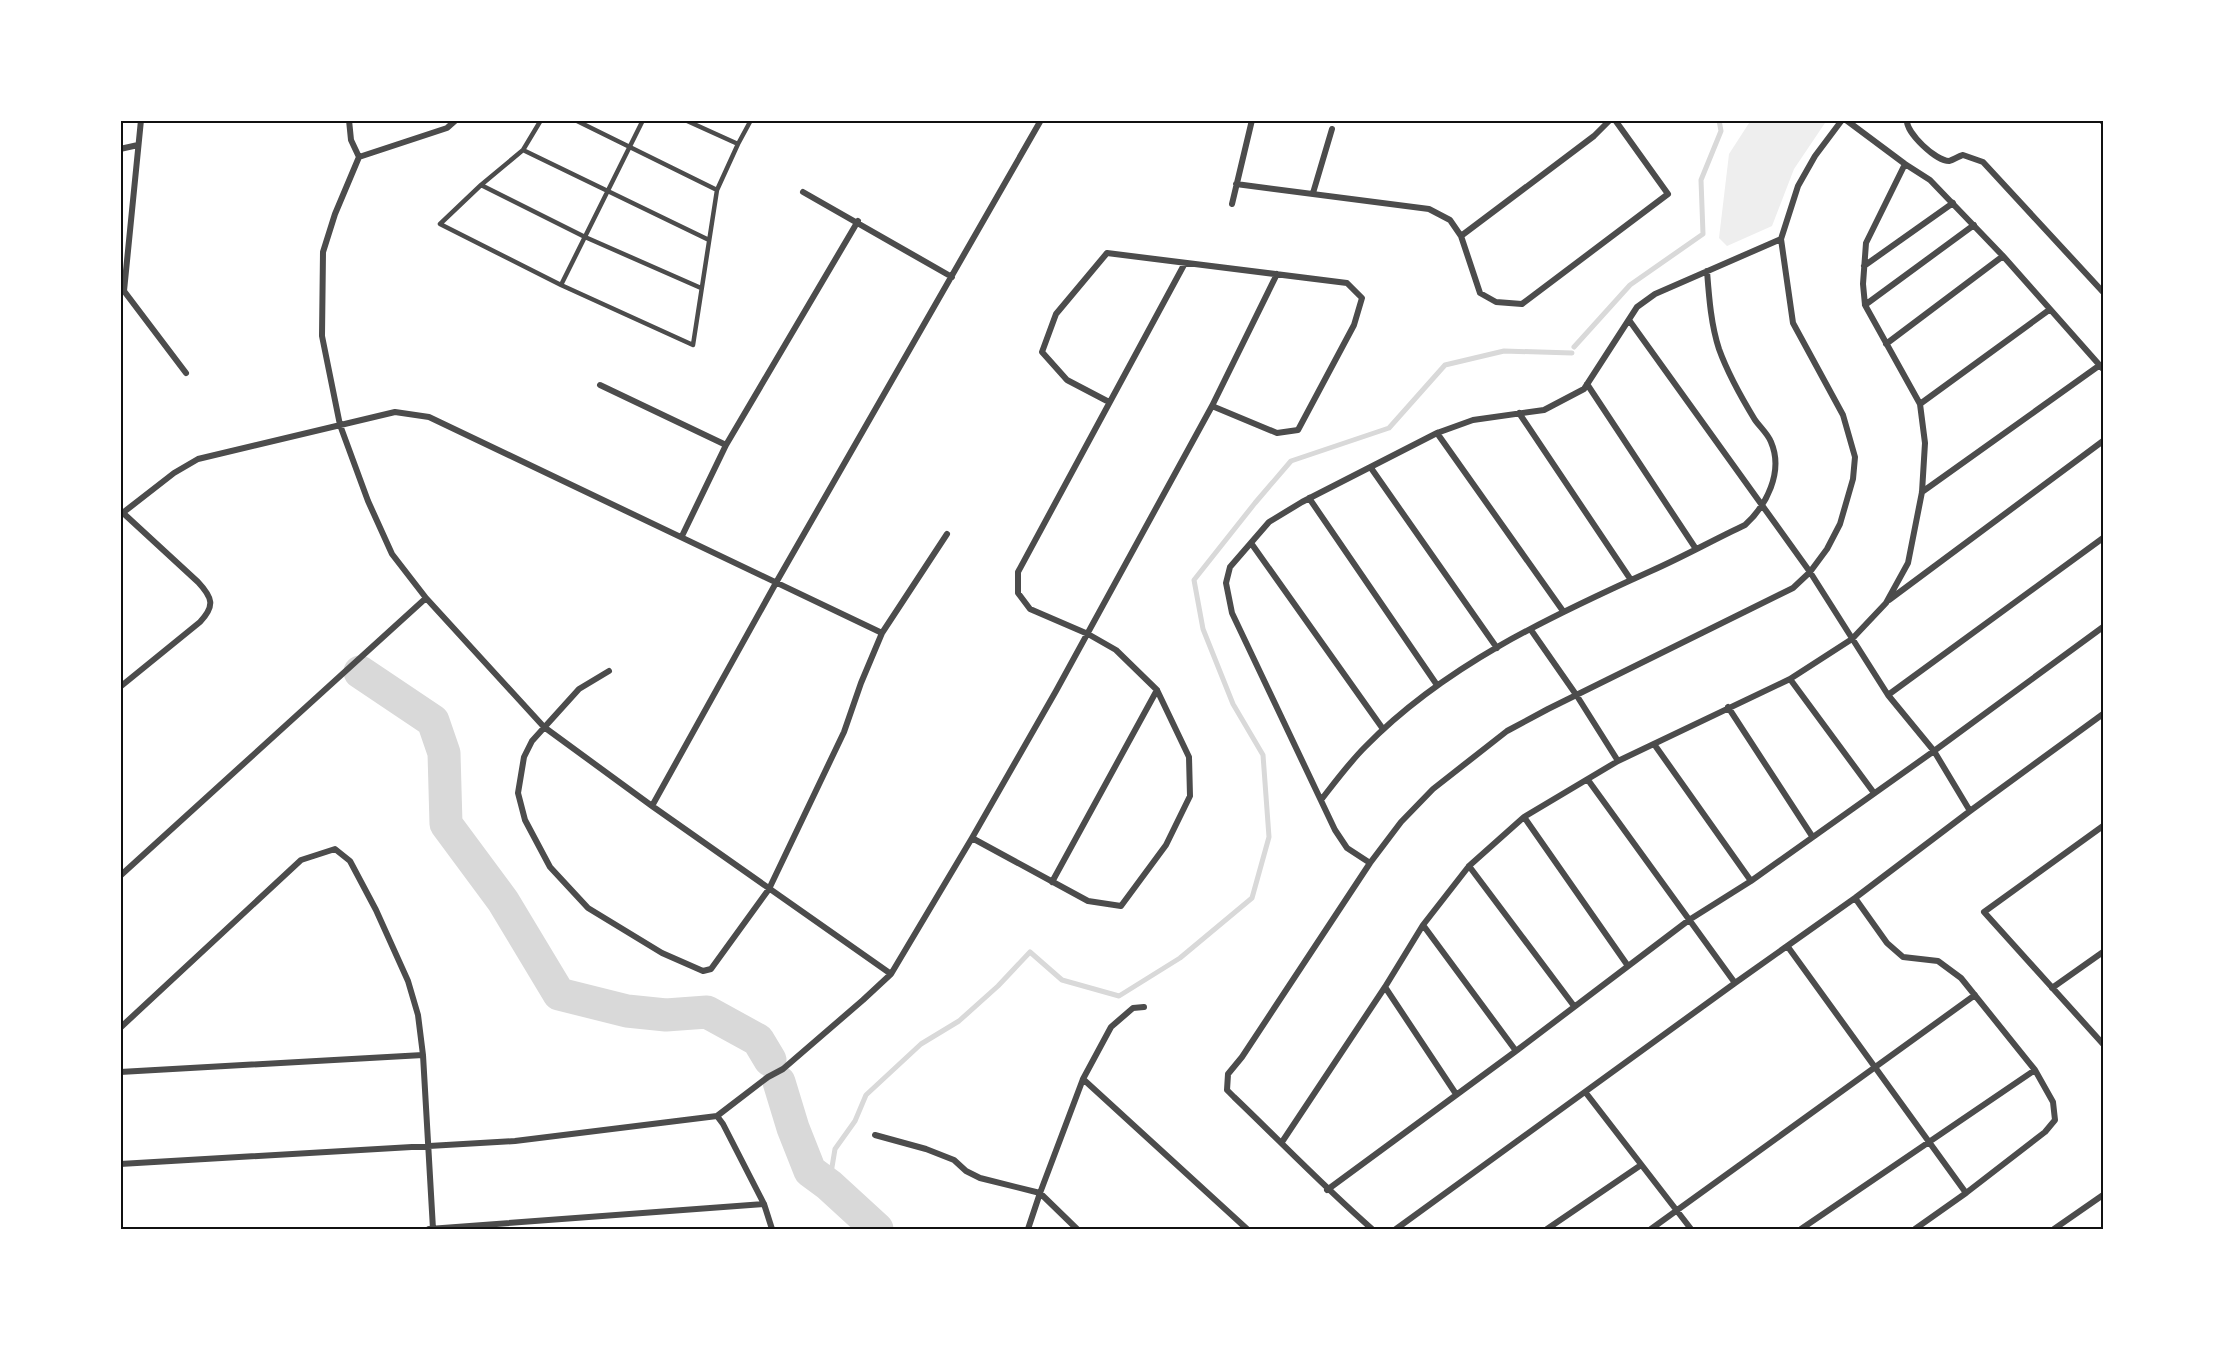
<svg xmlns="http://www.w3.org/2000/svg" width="2223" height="1349" viewBox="0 0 2223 1349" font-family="Barlow,sans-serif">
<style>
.green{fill:#eee}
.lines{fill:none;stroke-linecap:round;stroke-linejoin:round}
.stream{stroke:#d9d9d9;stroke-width:5}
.river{stroke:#d9d9d9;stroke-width:33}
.service{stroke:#4c4c4c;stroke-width:4.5}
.minor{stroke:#4c4c4c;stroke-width:6}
.neatline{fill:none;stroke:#111;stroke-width:2}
</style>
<rect width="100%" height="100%" fill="#fff"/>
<path class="green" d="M 1751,120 L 1827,120 L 1794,169 L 1772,226 L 1727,246 L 1719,238 L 1729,154 Z"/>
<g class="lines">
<path class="stream" d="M 1574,347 L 1630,285 L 1703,234 L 1701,180 L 1721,131 L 1719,120
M 829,1185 L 835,1149 L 855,1121 L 866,1095 L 921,1044 L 959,1021 L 998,986 L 1030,952 L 1062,980 L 1119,996 L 1180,958 L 1252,898 L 1269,837 L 1263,755 L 1233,704 L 1203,629 L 1194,580 L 1255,503 L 1291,461 L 1389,428 L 1445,365 L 1504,351 L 1572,353"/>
<path class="river" d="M 360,672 L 433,721 L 444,753 L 446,824 L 503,901 L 559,994 L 627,1011 L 666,1015 L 707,1012 L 758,1040 L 770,1060
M 779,1082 L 793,1128 L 810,1171 L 829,1185 L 877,1229"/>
<path class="service" d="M 541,120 L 523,150 L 481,185 L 440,224 L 561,285 L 693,345 L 717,190 L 738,144 L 751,120
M 575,120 L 717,190
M 685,120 L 738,144
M 523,150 L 709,240
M 481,185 L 585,237 L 701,288
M 561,285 L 643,120"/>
<path class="minor" d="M 349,120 L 351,140 L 359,157 L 335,214 L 323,252 L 322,336 L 340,425 L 368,501 L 392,554 L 426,598 L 544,727 L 652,806 L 891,974
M 1846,120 L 1905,164 L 1930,180 L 2003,256 L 2103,369
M 1907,120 C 1906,133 1936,161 1949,161 C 1953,160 1959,156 1963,155 L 1983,162 L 2103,292
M 2101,120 L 2103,122
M 120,149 L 138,145
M 359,157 L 447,128 L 456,120
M 1236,184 L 1429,209 L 1450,220 L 1461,236 L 1480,293 L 1496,302 L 1522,304 L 1668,194 L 1615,120
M 803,192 L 952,277
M 1313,193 L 1332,129
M 1232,204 L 1252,120
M 1461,236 L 1594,136 L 1610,120
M 1864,266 L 1953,203
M 120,286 L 124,291 L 141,120
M 124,291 L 186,373
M 1865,305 L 1974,225
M 1629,320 L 1810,572 L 1888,695 L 1934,751 L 1970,811
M 1886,344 L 2003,256
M 1587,384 L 1696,549
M 600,385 L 726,445
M 1109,402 L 1067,380 L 1042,352 L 1056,314 L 1107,253 L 1347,283 L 1362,298 L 1354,325 L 1298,430 L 1277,433 L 1212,406
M 1920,404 L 2049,310
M 1519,413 L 1631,580
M 1437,433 L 1563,611
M 1371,468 L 1497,648
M 1922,492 L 2100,365
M 1309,498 L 1437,685
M 120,515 L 174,473 L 198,459 L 395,412 L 429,417 L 882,633
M 682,536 L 726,445 L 858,221
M 1251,543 L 1383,729
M 1889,600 L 2103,441
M 1531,630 L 1577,696 L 1618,761
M 609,671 L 579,689 L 532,741 L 524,757 L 518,793 L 525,820 L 550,867 L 588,908 L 662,953 L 703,971 L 711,969 L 769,889 L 844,732 L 861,683 L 882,633 L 947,534
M 1790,679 L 1874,793
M 120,687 L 200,622 C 215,606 213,598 198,582 L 122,512
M 1888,695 L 2103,538
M 1728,707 L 1812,836
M 1654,744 L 1751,881
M 1588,780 L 1735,983
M 1321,800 C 1335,782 1349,763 1365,747 C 1444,666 1549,617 1651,571 C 1683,557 1713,540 1745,525 C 1766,506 1784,472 1771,442 C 1768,434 1760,427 1755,420 C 1741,397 1728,374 1719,349 C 1711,325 1709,297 1707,271
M 652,806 L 777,581 L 1041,120
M 1524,817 L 1628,966
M 2103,826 L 1984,912 L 2103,1044
M 972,838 L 1088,901 L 1121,906 L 1166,845 L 1190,796 L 1189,757 L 1157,690 L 1116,650 L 1088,634 L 1030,609 L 1018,593 L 1018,572 L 1185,263
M 1370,863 L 1347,848 L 1335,830 L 1232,613 L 1226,583 L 1230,567 L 1269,522 L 1302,502 L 1437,433 L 1473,420 L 1544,410 L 1584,389 L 1637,307 L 1655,294 L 1781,239
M 1469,866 L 1574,1006
M 120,876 L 426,598
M 1052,882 L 1157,690
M 1855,898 L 1887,943 L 1903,957 L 1938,961 L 1961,978 L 2035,1070 L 2053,1102 L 2055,1120 L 2045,1132 L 1966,1193 L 1915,1229
M 1423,925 L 1469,866 L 1524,817 L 1618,761 L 1790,679 L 1852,639 L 1886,603 L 1908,563 L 1922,492 L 1925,443 L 1920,404 L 1865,305 L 1863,284 L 1866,243 L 1905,164
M 1788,947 L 1966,1193
M 1385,987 L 1456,1094
M 2052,988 L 2103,952
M 120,1028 L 301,860 L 335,849 L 350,861 L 376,910 L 408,981 L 418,1015 L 423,1055 L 433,1229
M 120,1072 L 423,1055
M 1083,1079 L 1247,1229
M 1586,1093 L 1691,1229
M 717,1116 L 768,1077 L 783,1069 L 863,1000 L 891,974 L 972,838 L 1056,691 L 1212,406 L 1277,274
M 875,1135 L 926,1149 L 954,1160 L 966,1171 L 980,1178 L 1040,1193 L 1077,1229
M 1282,1142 L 1385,987 L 1423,925 L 1516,1051
M 120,1164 L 515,1141 L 717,1116 L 723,1124 L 764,1204 L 772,1229
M 1327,1190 L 1516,1051 L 1689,920 L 1751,881 L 1934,751 L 2103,627
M 429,1229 L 764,1204
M 1028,1229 L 1040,1193 L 1083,1079 L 1111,1027 L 1133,1008 L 1144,1007
M 1372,1229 C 1324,1187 1280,1141 1234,1097 L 1227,1090 L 1228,1074 L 1242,1057 L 1370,863 L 1401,822 L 1433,789 L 1507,731 L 1548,709 L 1793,588 L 1810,572 L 1827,549 L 1840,524 L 1853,479 L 1855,457 L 1843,415 L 1793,323 L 1781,239 L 1798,186 L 1815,156 L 1842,120
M 1396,1229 L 1735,983 L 1855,898 L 1970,811 L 2103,714
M 1547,1229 L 1641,1165
M 1651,1229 L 1975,995
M 1801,1229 L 2035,1070
M 2054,1229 L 2103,1195"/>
</g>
<rect width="2223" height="1349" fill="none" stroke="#ffffff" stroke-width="243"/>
<rect x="122" y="122" width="1980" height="1106" class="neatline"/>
</svg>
